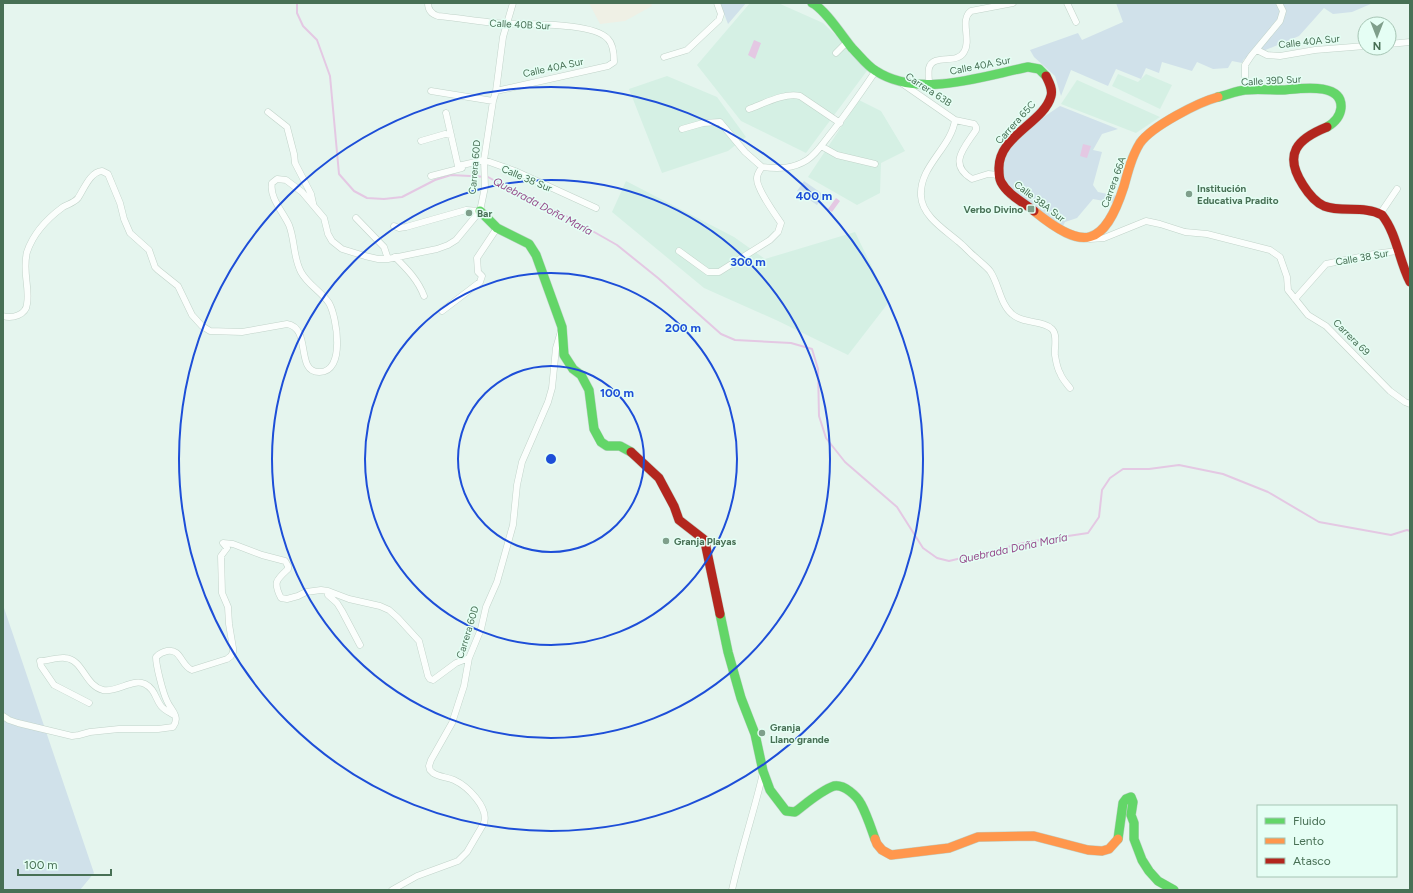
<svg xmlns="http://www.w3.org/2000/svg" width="1413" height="893" viewBox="0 0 1413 893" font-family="Figtree,sans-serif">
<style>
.residential{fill:#d5f0e4}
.education{fill:#eff0e5}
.green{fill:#d0e1ea}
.water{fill:#e4c8e3}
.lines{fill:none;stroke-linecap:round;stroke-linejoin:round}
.stream{stroke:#e4c8e3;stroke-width:2}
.street-casing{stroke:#c1d3c9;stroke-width:7}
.fast-casing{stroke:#bfd2c8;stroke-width:10}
.slow-casing{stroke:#bfd2c8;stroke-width:10}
.jam-casing{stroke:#bfd2c8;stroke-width:10}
.street{stroke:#fbfefc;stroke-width:6}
.fast{stroke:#63d668;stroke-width:9}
.slow{stroke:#ff974d;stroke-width:9}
.jam{stroke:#b3261e;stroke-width:9}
.ring{fill:none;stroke:#1d4ed8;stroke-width:2}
.poi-dot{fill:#7f9f8b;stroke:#e5fef4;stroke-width:1.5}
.labels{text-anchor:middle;stroke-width:3;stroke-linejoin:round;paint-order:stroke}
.street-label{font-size:10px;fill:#487055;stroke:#e5fef4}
.poi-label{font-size:10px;font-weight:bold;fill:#487055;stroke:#e5fef4;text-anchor:start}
.water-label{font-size:11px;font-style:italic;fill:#974c8d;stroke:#e5fef4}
.centre{fill:#1d4ed8;stroke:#e5fef4;stroke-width:2}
.ring-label{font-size:12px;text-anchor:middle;font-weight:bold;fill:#1d4ed8;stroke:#e5fef4;stroke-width:3;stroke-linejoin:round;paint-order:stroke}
</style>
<rect width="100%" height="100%" fill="#e5f5ee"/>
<path class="residential" d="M 750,3 L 778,3 L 823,23 L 869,68 L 806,153 L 741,121 L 697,65 Z
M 1118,74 L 1138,82 L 1146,74 L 1172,85 L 1160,109 L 1112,86 Z
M 667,76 L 717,97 L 746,137 L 728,151 L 662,173 L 629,89 Z
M 1077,80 L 1160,117 L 1136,133 L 1061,104 Z
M 859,100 L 881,111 L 905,151 L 881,163 L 880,193 L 857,205 L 808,177 Z
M 626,181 L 734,237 L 765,259 L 855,232 L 889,302 L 848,355 L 776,320 L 704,288 L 612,212 Z"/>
<path class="education" d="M 589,3 L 651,3 L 652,6 L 625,21 L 600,24 Z"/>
<path class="green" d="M 720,3 L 746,3 L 728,24 Z
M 1116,3 L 1373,3 L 1352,12 L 1333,14 L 1324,8 L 1299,36 L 1244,59 L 1242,63 L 1232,61 L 1228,68 L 1213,69 L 1197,62 L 1192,71 L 1162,62 L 1159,73 L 1146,68 L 1141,79 L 1116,69 L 1108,86 L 1071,70 L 1061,96 L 1055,76 L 1034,57 L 1030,50 L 1078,33 L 1082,40 L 1123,22 Z
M 1060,106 L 1118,129 L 1102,134 L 1093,150 L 1102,152 L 1093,185 L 1098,192 L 1117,196 L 1115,203 L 1093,199 L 1077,218 L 1065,222 L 1062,228 C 1045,215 1020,199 1007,183 C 1004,181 1004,176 1003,172 C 996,145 1041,119 1060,106 Z
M 804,181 L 824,195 L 817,205 L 797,191 Z
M 3,605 L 94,873 L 80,890 L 3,890 Z"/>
<path class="water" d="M 754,40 L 761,43 L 755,59 L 748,55 Z
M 1083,144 L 1091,146 L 1087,158 L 1080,156 Z
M 836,198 L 840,201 L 832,212 L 828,209 Z"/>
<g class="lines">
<path class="stream" d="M 297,3 L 297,13 L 303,26 L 317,40 L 330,76 L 339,174 L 354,191 L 367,198 L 384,199 L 402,197 L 435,180 L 451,175 L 488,177 L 529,200 L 559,212 L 617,245 L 658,278 L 721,334 L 735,340 L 791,343 L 812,349 L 818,369 L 819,416 L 826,438 L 845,462 L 897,507 L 923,548 L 937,558 L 949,561 L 1028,542 L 1088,533 L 1099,517 L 1102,490 L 1110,478 L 1123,469 L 1149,469 L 1179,465 L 1223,474 L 1268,492 L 1319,522 L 1391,535 L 1407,530 L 1410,531"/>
<g class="street-casing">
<path id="street" d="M 428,3 C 428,10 431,14 438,16 C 457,18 477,21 496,23 C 520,25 592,21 608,39 C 613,44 614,55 614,62 L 608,66 L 496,91
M 1067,3 L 1076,22
M 1389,44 L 1410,42
M 1257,50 L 1267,55 L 1280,56 L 1315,50 L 1365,46
M 836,53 L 847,42
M 664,57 L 687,50 L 719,20 L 721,14 L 717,3
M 903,84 L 955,120 L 974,124 L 976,127 L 976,130 C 965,147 947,164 972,179 L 988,174 L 999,175
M 929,84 C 929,79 928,73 929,68 C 933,53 957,65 964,52 C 972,40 959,20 971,11 L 1013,3
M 1247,90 L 1245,76 L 1245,65 L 1251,56 L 1280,21 L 1283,11 L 1279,3
M 431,91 L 493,101
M 749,109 C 763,104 785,92 800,96 L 840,123
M 268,112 L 287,127 L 294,154 L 295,163 L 311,194 L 313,203
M 446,113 L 458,166 L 484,160 L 515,171 L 596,208
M 955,120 C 951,148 919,166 921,196 C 922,216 945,230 959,242 C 964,246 969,252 974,256 C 979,261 986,266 990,271 C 999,284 1000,304 1012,314 C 1023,324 1043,320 1052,329 C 1058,335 1054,348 1055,355 C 1056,361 1057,368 1060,373 C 1062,379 1067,384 1070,388
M 682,129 L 703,123 L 720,122 L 745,152 L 762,167
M 421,141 L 445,134 L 451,135
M 821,146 L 837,155 L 875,164
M 762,167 C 778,169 793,169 807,160 C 815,155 822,145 828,137 C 845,116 860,94 875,72
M 431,176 L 462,168
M 1380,214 L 1397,189
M 356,218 L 384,247 L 388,259
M 394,226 L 399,228 L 406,227 L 466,210 L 480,211
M 1090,239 L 1104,238 L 1146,221 L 1160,224 L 1185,232 L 1207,234 L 1270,250 L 1280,257 L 1287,277 L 1288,290 L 1308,315 L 1326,326 L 1390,391 L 1405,402 L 1410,404
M 679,251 L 708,272 L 719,272 L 770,240 L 778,232 L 781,223 C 775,214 756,188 757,178 C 757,174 760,170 762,167
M 395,257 C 407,269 418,280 424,296
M 1295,299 L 1326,264 L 1374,254 L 1397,251
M 442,311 L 480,282 L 482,276 L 478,272 L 477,258 L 497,228
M 3,316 C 12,319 26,315 27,304 C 30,287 22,272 27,252 C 33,234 48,218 63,207 C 68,204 74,203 78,198 C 84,189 90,172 102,171 L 108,174 L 120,203 L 124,219 L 130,233 L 149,250 L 155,267 L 158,270 L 178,286 L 192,315 L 202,326 L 210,331 L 242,332 L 287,324 C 312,328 295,372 319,372 C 346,373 337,317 329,303 C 321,291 308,285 301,272 C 293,257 295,240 289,225 C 283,212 269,197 272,183 L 277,179 L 286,180 L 302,192 L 324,218 L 328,234 L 332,241 L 342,249 L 365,256 L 378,259 L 388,259 L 437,249 L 448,245 L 456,240 L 480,211 L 485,187 L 484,160 L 493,101 L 496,91 L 503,37 L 513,3
M 328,591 L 328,595 L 337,603 L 342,611 L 360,645
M 89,703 L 54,685 L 41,666 L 40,661 C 48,661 57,657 65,658 C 83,659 85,686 103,690 C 117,693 132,678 145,684 C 155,689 155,698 161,706 C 164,710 169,712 174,715
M 3,716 L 9,720 L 18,723 L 72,736 L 79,735 L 90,732 L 119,729 L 158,729 L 173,727 C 176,723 177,720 175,715 C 173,710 169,706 167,701 C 163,693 156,666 156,657 C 159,654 162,652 167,651 C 181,648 181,666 192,670 L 227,659 L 231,656 L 233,652 L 233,648 L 229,624 L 228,607 L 222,593 L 221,556 L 227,548 L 223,543 L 233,544 L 262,555 L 285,561 L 288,566 L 288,569 C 276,580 273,582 281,598 L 287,599 L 298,596 L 306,592 L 321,590 L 328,591 L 349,599 L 380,606 L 389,610 L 398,618 L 419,641 L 428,676 L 430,679 L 433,680 L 456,663 L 469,658
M 392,890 L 417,876 L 458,861 L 467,852 L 484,823 C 489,807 467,786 454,780 C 447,777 439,777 433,773 L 430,770 L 429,766 L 431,760 L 452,723 L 464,686 L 469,658 L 481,629 L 486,607 L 497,582 L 513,525 L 517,485 L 522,462 L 548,402 L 552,388 L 556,348 L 561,331
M 732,890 C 741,850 754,812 763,773"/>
</g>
<g class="fast-casing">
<path id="fast" d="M 812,3 C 825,9 842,36 852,48 C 860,56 867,66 876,71 C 919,99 982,76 1028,67 L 1039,69 L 1046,76
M 1218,97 C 1227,95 1236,91 1245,90 C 1257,89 1270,90 1282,90 C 1298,89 1343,81 1341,108 C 1340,117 1334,123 1327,127
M 480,211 L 497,228 L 529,244 L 536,255 L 562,327 L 564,355 L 573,369 L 581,375 L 589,390 L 594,429 L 601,442 L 607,446 L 620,446 L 631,452
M 720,614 L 728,652 L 741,698 L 755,734 L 763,771 L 770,790 L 786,811 L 795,812 C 807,803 820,791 834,786 C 844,784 857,796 861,804 C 867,815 871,828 875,839
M 1118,839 L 1123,803 L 1126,799 L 1131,797 L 1133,802 L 1131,815 L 1134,823 L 1134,839 L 1142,860 L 1149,871 L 1158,881 L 1174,890"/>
</g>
<g class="slow-casing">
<path id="slow" d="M 1034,211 C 1083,251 1104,248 1124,186 C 1128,171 1132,156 1140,143 C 1152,126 1199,102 1218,97
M 875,839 L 877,844 L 882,850 L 891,855 L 949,848 L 978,837 L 1034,836 L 1088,850 L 1102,851 L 1109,849 L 1118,839"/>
</g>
<g class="jam-casing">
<path id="jam" d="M 1327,127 C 1297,139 1283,154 1303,185 C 1308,193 1315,202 1324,206 C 1342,213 1364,205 1382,215 C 1397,234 1399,261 1410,282
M 1034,211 C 1023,202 1008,195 1001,182 C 999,178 999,175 999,170 C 997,136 1044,123 1051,96 C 1053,89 1049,82 1046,76
M 631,452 L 659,478 L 674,506 L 679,520 L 706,541 L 706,547 L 720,614"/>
</g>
<use href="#street" class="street"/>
<use href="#fast" class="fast"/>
<use href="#slow" class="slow"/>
<use href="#jam" class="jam"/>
</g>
<g class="ring">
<circle cx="551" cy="459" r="93"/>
<circle cx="551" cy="459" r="186"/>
<circle cx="551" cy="459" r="279"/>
<circle cx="551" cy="459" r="372"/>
</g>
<g class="poi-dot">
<circle cx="1189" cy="194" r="4"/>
<rect x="1027" y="205" width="8" height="8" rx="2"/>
<circle cx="469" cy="213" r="4"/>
<circle cx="666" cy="541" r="4"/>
<circle cx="762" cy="733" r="4"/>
</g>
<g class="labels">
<g class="street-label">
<text transform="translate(520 24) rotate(3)" y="4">Calle 40B Sur</text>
<text transform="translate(1309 41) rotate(-6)" y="4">Calle 40A Sur</text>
<text transform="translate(980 65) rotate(-11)" y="4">Calle 40A Sur</text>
<text transform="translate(553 67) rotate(-12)" y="4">Calle 40A Sur</text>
<text transform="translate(1271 80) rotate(-3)" y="4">Calle 39D Sur</text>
<text transform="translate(929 89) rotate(33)" y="4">Carrera 63B</text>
<text transform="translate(1015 122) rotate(-48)" y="4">Carrera 65C</text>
<text transform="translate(474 167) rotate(-85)" y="4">Carrera 60D</text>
<text transform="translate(527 178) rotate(23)" y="4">Calle 38 Sur</text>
<text transform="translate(1113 182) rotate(-70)" y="4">Carrera 66A</text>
<text transform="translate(1040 201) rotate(37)" y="4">Calle 38A Sur</text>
<text transform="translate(1362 257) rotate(-10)" y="4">Calle 38 Sur</text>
<text transform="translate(1352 337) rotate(45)" y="4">Carrera 69</text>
<text transform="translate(467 632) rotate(-73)" y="4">Carrera 60D</text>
</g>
<g class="poi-label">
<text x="1197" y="192">Institución<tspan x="1197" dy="12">Educativa Pradito</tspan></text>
<text x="1023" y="213" text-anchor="end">Verbo Divino</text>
<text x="477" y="217">Bar</text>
<text x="674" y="545">Granja Playas</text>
<text x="770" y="731">Granja<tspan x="770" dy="12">Llano grande</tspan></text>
</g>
<g class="water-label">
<text transform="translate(543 206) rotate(28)" y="4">Quebrada Doña María</text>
<text transform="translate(1013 548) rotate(-12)" y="4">Quebrada Doña María</text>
</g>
</g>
<circle cx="551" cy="459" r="6" class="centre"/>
<g class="ring-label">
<text x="814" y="200">400 m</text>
<text x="748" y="266">300 m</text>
<text x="683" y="332">200 m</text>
<text x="617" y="397">100 m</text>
</g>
<rect width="1413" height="893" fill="none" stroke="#487055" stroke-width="8"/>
<rect x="1257" y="805" width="140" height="72" fill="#e5fef4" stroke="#a6c5b4"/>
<rect x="1265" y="818" width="20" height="6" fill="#63d668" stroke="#a6c5b4"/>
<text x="1293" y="825" font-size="12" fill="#487055">Fluido</text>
<rect x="1265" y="838" width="20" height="6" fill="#ff974d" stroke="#a6c5b4"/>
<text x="1293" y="845" font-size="12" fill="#487055">Lento</text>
<rect x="1265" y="858" width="20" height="6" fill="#b3261e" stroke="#a6c5b4"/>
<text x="1293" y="865" font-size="12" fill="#487055">Atasco</text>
<g transform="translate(1377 36) rotate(180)"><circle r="19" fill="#e5fef4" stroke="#a6c5b4"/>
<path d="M0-3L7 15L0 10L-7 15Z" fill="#7f9f8b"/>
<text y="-6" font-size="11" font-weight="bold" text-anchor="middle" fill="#487055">N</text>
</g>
<path d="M18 869v6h93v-6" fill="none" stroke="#487055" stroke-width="2"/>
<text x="24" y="869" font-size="12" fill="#487055" stroke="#e5fef4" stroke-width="3" paint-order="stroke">100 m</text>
</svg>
